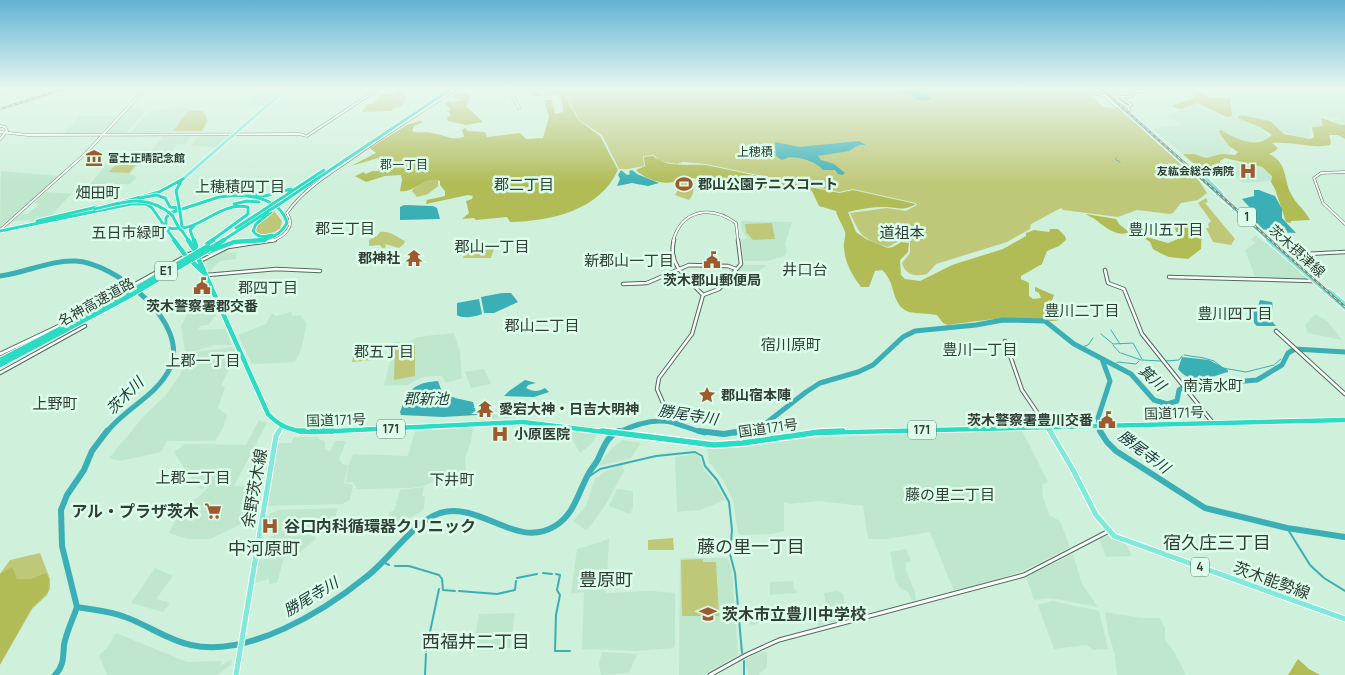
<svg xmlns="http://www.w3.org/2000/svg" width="1345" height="675" viewBox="0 0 1345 675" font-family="Manrope,'Noto Sans JP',sans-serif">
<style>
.built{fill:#bfe7ce}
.green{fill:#bec878}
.forest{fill:#b1bc57}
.water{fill:#3bafb6}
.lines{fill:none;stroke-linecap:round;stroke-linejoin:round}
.stream-far1{stroke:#3bafb6;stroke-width:1}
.stream{stroke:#3bafb6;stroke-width:2}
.river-far1{stroke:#3bafb6;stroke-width:5}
.river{stroke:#3bafb6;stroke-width:6}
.minor-far2-casing{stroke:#4e6b5a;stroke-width:3}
.minor-far1-casing{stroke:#4e6b5a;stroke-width:4.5}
.minor-casing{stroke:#4e6b5a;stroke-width:5}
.major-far2-casing{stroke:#fff;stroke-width:4.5}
.major-far1-casing{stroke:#fff;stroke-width:5.5}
.major-casing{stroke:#fff;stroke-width:7}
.highway-far2-casing{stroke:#fff;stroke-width:4.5}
.highway-far1-casing{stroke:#fff;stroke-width:6}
.highway-casing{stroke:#fff;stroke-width:8}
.minor-far2{stroke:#fff;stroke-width:2}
.minor-far1{stroke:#fff;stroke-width:2.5}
.minor{stroke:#fff;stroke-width:3}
.major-far2{stroke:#7feada;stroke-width:3}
.major-far1{stroke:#7feada;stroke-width:4}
.major{stroke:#7feada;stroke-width:5}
.highway-far2{stroke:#29dcc2;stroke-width:3}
.highway-far1{stroke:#29dcc2;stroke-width:4.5}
.highway{stroke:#29dcc2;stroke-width:5.5}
.rail-casing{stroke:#778d7f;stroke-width:2.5}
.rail{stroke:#dcfde9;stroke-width:1;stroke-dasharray:3;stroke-linecap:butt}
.highway-bridge-far1-casing{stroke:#fff;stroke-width:4.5;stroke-linecap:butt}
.highway-bridge-casing{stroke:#fff;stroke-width:6;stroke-linecap:butt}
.highway-bridge-far1{stroke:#29dcc2;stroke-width:3}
.highway-bridge{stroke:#29dcc2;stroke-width:4.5}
.labels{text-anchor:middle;stroke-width:5;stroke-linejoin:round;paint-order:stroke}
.far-poi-label{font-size:11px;font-weight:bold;fill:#313e36;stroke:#dcfde9;text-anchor:start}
.far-neighbourhood-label{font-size:12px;fill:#313e36;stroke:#dcfde9}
.shield{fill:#dcfde9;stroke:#64776c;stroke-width:1}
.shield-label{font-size:12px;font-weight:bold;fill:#313e36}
.poi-label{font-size:14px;font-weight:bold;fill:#313e36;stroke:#dcfde9;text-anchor:start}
.street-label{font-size:14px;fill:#313e36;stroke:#dcfde9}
.neighbourhood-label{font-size:15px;fill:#313e36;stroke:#dcfde9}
.water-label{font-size:15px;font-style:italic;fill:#233c3e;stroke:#dcfde9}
.near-street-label{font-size:16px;fill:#313e36;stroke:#dcfde9}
.near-poi-label{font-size:16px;font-weight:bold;fill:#313e36;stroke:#dcfde9;text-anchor:start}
.near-neighbourhood-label{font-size:18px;fill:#313e36;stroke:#dcfde9}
</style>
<rect width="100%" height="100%" fill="#cff0db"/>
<path class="built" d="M 257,89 L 282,89 L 264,106 L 246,107 Z
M 1199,89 L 1345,89 L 1345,125 L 1334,123 L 1334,121 L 1342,120 L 1339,118 L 1320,117 L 1323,126 L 1310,127 L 1309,138 L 1282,132 L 1278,127 L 1259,126 L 1270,138 L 1252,143 L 1237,142 L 1224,136 L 1220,129 L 1216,130 L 1231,148 L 1228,156 L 1206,159 L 1186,157 L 1152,128 L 1183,125 L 1168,116 L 1196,103 L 1207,106 L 1228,117 L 1231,116 L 1207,99 Z
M 131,106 L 142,109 L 144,113 L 126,133 L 106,134 Z
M 176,106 L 204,111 L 209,120 L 203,131 L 130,133 L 147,113 Z
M 80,116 L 117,116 L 100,133 L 64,134 Z
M 164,134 L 193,134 L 184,145 L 177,144 L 169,154 L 150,153 Z
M 200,134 L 231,134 L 217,147 L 191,146 Z
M 144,150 L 150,150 L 130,174 L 137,177 L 130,184 L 90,184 L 108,162 L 115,162 L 126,154 L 140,154 Z
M 1228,162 L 1261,167 L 1271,175 L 1271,181 L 1243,183 L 1221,163 Z
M 1,171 L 59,176 L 0,227 Z
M 46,192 L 71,194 L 50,217 L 31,222 L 30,220 L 13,221 L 21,214 L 28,214 L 39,204 L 34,203 Z
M 741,221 L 792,222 L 785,244 L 787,251 L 785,256 L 767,261 L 744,261 L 741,240 L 747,238 L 742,231 Z
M 1255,235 L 1287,260 L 1308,279 L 1255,277 L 1245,250 L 1256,243 L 1251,240 Z
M 227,249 L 226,253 L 237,252 L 236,259 L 220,261 L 209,272 L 205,262 L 206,260 Z
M 743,265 L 764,265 L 766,266 L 747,280 L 736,275 L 736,273 Z
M 212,303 L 217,314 L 208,325 L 200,326 L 198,330 L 225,329 L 232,345 L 214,345 L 189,353 L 233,347 L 239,361 L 231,364 L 221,386 L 225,387 L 218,408 L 227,415 L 223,428 L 215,441 L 167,441 L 161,452 L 120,461 L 109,458 L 144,416 L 166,395 L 180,375 L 186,357 L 181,326 L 190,309 L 196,309 L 200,304 Z
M 291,312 L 292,316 L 300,315 L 307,323 L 301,350 L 295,362 L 252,364 L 238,335 L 266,324 L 272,313 L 276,316 Z
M 1315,314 L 1327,321 L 1342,340 L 1308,333 L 1305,325 Z
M 454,333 L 460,352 L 462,378 L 446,383 L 442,376 L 423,377 L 407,385 L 384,386 L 395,342 L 408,342 L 417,337 Z
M 484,369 L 491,384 L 471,388 L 465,372 Z
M 501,409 L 521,413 L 521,417 L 492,419 L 486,416 L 496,410 Z
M 259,420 L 267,423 L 234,486 L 254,487 L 251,496 L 261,497 L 258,510 L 252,519 L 210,539 L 188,539 L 169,533 L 184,504 L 197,498 L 209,487 L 201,489 L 188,474 L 174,452 L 185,444 L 246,445 Z
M 473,428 L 471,441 L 465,458 L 466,470 L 462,473 L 447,475 L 424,486 L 410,488 L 357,489 L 353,482 L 346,482 L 348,467 L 353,454 L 408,456 L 415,431 Z
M 567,431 L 597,435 L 590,445 L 580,453 L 571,437 L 564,436 Z
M 1022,431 L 1048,482 L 1042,485 L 1043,497 L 1049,515 L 1060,521 L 1070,547 L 1023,571 L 985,583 L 954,591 L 930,532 L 887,539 L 868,539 L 863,506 L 819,501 L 790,504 L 784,502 L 784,531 L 772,534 L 740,535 L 738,533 L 733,500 L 723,480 L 709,462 L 707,449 L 823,437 Z
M 294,437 L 318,437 L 320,440 L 325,441 L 325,449 L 330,452 L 335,441 L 346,441 L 339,459 L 342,464 L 348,465 L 344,483 L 353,485 L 350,500 L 342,504 L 268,506 L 278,443 L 291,443 Z
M 623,440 L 641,443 L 631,458 L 598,466 L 613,447 Z
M 695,454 L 699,456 L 704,469 L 717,485 L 725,500 L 700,510 L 677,512 L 675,457 Z
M 622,464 L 624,471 L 606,504 L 591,525 L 586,530 L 573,521 L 586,506 L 595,479 L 604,472 Z
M 424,487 L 422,496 L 425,496 L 424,508 L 422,511 L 389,529 L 389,512 L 394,511 L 400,490 Z
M 617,489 L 633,491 L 633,507 L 630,514 L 609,506 Z
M 337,508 L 336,516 L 317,523 L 314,533 L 316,539 L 299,553 L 284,558 L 277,583 L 269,584 L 269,579 L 255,583 L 259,560 L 273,558 L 275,561 L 269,537 L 274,536 L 274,525 L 264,526 L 266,516 L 278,510 Z
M 1109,535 L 1125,542 L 1132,556 L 1106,557 L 1099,538 Z
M 609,538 L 606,593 L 650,591 L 675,593 L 675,646 L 673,648 L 636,651 L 582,649 L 584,592 L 571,593 L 577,549 L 601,542 Z
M 906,549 L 911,561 L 906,563 L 906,571 L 915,592 L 916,600 L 912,601 L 908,592 L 900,588 L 896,582 L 890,552 Z
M 1073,554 L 1082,584 L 1098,607 L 1051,598 L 1034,600 L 1026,577 Z
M 680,558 L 728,558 L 732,571 L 738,655 L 703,675 L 679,675 Z
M 155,568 L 173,576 L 156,599 L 170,603 L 163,612 L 131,603 Z
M 793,581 L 794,589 L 797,593 L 770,595 L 770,582 Z
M 836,591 L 843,593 L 845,606 L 858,605 L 859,615 L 818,626 L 811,609 L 827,611 L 824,593 Z
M 1053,601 L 1099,611 L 1108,649 L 1093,650 L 1087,645 L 1054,649 L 1038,605 Z
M 780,606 L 782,616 L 781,618 L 752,625 L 749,624 L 748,621 L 752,621 L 752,611 Z
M 1105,612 L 1141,618 L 1160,618 L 1165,628 L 1165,640 L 1173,650 L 1186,675 L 1117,675 L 1115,656 L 1108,631 Z
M 515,613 L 510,648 L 507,648 L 506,651 L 473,650 L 479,614 Z
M 116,633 L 187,662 L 222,661 L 220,666 L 232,659 L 231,665 L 217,675 L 107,675 L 99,655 L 107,648 Z
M 602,652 L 621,653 L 637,654 L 629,673 L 601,675 L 599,664 Z
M 767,652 L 767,667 L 758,675 L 748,675 L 745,660 L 757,653 Z"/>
<path class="green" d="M 398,89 L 406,89 L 403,96 L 407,97 L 401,107 L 394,108 L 391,111 L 362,112 L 367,104 L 373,104 L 380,94 L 394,94 Z
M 563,89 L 1077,89 L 1094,98 L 1103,107 L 1121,109 L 1196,176 L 1207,193 L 1198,200 L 1181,203 L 1173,213 L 1170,214 L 1137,210 L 1118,217 L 1063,210 L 1061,208 L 1031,224 L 1030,229 L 1007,242 L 936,264 L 927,274 C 916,277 905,275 902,263 L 910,253 L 910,242 L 899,241 L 888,247 C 863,239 861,237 850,213 L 887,208 L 906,211 L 917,205 L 916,203 L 853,189 L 839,192 L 706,164 L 683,162 L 677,164 L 659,161 L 654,155 L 643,156 L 644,166 L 628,169 L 619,169 L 602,135 L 579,120 Z
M 188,111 L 202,111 C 209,117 207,123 202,131 L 173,131 Z
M 148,150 L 129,173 L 109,172 L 125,155 L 139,156 L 144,151 Z
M 430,178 L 438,179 L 438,186 L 428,194 L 417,197 L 412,191 L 414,188 Z
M 681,181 L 691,183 C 695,189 694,194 689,200 L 675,195 L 679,188 L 678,183 Z
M 1206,198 L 1208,202 L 1205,203 L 1235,239 L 1231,245 L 1213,242 L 1206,228 L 1209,228 L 1208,224 L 1211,221 L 1198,203 Z
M 274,211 L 282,221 L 280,229 L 268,235 L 257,233 L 256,227 Z
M 772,223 L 775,239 L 753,240 L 746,232 L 745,224 Z
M 380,232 C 389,230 397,237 405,241 L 404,244 L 399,248 L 385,244 L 386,247 L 383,249 L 380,245 L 369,246 L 369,240 L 377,236 Z
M 466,248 L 494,249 L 491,258 L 463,258 Z
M 415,345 L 415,376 L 394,380 L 395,348 Z
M 374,348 L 372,360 L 352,362 L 355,350 Z
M 673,538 L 674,550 L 648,550 L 648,540 Z
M 40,553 L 50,579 L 50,589 L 47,595 L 32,609 L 0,665 L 0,574 L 10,560 Z
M 703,559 L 703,562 L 716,562 L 719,616 L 682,616 L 681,560 Z"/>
<path class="forest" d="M 526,89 L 562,89 L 578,120 L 600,136 L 618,170 C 599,211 551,221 510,222 L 507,217 L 476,220 L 474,218 L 462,219 L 469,213 L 466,201 L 472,199 L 473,196 L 468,195 L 426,204 L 427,200 L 445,196 L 445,191 L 440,185 L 440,181 C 425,174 414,194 400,191 L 402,180 L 401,175 L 385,176 L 366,182 L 355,176 L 364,172 L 365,174 L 373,171 L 379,171 L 378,169 L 381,167 L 378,158 L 351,166 L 376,153 L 370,148 L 407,125 L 419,121 L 424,122 L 414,126 L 412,131 C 420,134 426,131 432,133 C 444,135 452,141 464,137 L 462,130 L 465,128 L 468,131 L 485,132 L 487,137 L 520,133 L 526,139 L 543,138 L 549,117 L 544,100 L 552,100 L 555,114 L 563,112 L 561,97 L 556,94 L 544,96 L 545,90 L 536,90 L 542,96 L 533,96 Z
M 1187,89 L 1195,89 L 1208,97 L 1230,99 L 1232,116 L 1227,117 L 1198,103 L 1181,109 L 1173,107 L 1173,105 L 1189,100 L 1194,97 L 1192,91 Z
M 462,92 L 471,95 L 466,106 L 483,122 L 466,125 L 448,121 L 447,117 L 451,115 L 449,112 L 445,112 L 451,110 L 445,104 L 448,101 L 453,102 L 462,99 L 457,99 L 454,97 L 455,94 Z
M 1240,115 L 1270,121 L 1284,134 L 1310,139 L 1314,137 L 1312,127 L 1323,126 L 1321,118 C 1330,120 1336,125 1345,125 L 1345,139 L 1338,135 L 1329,135 L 1331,142 L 1330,145 C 1313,149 1291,141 1272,143 L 1278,148 L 1275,151 L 1269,154 C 1288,163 1283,178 1291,194 C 1296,204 1305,210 1310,220 L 1291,221 L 1291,223 L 1286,222 L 1275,189 L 1271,182 L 1272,176 L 1262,167 L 1225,158 L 1220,161 L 1220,169 C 1203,174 1195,165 1183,154 L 1194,154 L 1206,158 L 1221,154 L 1235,155 L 1238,152 L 1229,146 L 1218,131 L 1221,130 C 1237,139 1255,150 1272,135 L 1260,127 L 1238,118 Z
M 653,156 C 665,168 690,164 706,165 L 839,193 L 853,190 L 916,204 C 902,212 898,207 884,207 C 872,207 859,209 848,212 L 856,232 L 866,239 L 888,248 L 893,247 L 901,242 L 909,243 L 908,252 L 900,260 L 901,275 L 905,279 L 920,281 L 952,265 L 1003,249 L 1026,236 L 1026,233 L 1034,230 L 1049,232 L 1050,229 L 1058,229 L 1065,236 L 1066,240 L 1059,246 L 1047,251 L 1042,264 L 1021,276 L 1021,279 L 1029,283 L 1029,296 L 1033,299 L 1041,298 L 1039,293 L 1035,291 L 1035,287 L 1054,295 L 1051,303 L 1042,310 L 1053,312 L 1059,316 L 1059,320 C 1048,323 1029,318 1016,318 C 993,318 971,322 948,325 L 943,323 L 937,315 C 928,313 918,314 909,312 C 890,305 897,283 882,270 L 875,271 L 869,287 L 861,287 C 852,275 845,263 844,248 C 843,243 846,237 845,232 C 843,225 838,219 836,211 L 819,206 L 812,191 L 787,187 L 764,188 L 707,178 C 698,181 693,177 684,177 C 680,178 676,181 673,182 C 662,185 643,178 636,170 L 645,166 L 644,157 Z
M 1086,214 L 1116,219 L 1119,224 L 1129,232 C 1117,238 1105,227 1096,220 C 1093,217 1089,217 1086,214 Z
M 1195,223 L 1202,225 L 1201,249 L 1188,259 L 1169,257 L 1160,253 L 1153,249 L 1150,242 L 1144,238 L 1143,236 L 1168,243 L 1178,239 L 1174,224 L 1194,226 Z
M 12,567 L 17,579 L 31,579 L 46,573 L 49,579 L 48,592 L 32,608 L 0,664 L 0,574 Z
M 1298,659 L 1309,669 L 1320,675 L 1288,675 Z"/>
<path class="water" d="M 866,89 C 883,89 923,84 932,99 C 925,101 915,102 911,94 L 882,91 L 872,93 Z
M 859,141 L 866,145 L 859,145 L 849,151 L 818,156 L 821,160 L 834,164 L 845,173 L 842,175 L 838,174 L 835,170 L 823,170 C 816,161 800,157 789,157 L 782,160 L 776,156 L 775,142 L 799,147 Z
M 621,170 L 627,175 L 630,174 L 629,171 L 632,170 L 637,174 L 659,183 L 648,186 L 632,183 L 617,186 L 620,179 L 618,175 Z
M 1254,190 L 1259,190 L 1275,196 L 1282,209 L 1282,218 L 1296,233 L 1274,232 L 1263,229 L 1254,220 L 1252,210 L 1242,199 L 1254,196 Z
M 404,205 L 433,206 L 437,208 L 440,219 L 400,220 L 400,207 Z
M 502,293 L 511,293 L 518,302 L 494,313 L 484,313 L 481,297 Z
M 479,299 L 482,314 C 475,317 462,319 457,315 L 457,303 Z
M 1260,300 L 1272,302 L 1273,307 L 1270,319 L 1276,326 L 1257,326 L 1254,323 L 1253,308 L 1258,306 Z
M 1182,357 L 1209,360 L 1228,370 L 1228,372 C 1210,377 1192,386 1178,369 Z
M 525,380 L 536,383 L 528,385 L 526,388 C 533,392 538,392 545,388 L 549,392 L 534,397 L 504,396 L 509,391 Z
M 438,381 L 442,392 L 455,398 L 473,402 L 477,415 L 443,417 L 401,415 L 400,412 C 409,390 412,383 438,381 Z"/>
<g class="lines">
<path class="stream-far1" d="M 1117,157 L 1115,159 L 1120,162
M 1111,330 L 1120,344
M 1101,334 L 1113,344 L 1133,343 L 1142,359
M 1113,345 L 1120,353
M 1082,347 L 1088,345 L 1093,338
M 1121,353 L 1141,360
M 1184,355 L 1204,358 L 1214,361 L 1223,368 L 1246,372 L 1274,365
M 1283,359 L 1285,359
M 1142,360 L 1161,361
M 1165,361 L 1179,360 L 1182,356
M 1275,364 L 1281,359
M 1114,365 L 1118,362 L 1136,364 L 1139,361"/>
<path class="stream" d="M 587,478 L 600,469 L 656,456 L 695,452 L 702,456 L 705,466 L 717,480 L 729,502 L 732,530 L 730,554 L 735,573 L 742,653
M 1287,528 L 1310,565 L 1324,578 L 1345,591
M 383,562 L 389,565
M 395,566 L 409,566 L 439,575 L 442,579 L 443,590 L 455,591
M 543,573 L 552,574
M 556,574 L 560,575 L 557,590 L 560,595 L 556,615 L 555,651 L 570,651
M 517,578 L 537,574
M 459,591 L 497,594 L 515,590 L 516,581
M 426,651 L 439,589
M 744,661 L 744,675
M 425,675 L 426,654"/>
<path class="river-far1" d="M 0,276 C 25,273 50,260 75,261 C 114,262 191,323 170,368 C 157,396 124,409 106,433
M 617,433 C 633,425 652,418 671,422 C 682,425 693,430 705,433
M 735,433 L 765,424 L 806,392 L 820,383 L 858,372 L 873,365 L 903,337 L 915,331 L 976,325 L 1003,320 L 1045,321 L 1074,344 L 1131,374 L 1154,400 L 1167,404 L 1177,401 L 1179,390 L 1186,386 L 1257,380 L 1282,365 L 1288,353 L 1295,349 L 1345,352
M 1101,433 L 1098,418 L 1110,381 L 1102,359"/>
<path class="river" d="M 699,431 L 724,434 L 742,431
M 1100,431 L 1107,442 L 1116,451 L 1205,508 L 1287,528 L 1345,537
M 77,607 L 62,546 L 61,510 L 67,495 L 84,470 L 92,451 L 107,431
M 77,607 C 93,610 110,611 125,617 C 148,625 167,640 191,645 C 248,658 324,611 366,577 C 389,560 413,522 440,513 C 481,501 516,550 555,526 C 575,514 578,492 589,473 C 592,467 597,463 599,457 C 605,445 606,438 619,431
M 55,675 C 64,666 63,657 64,645 C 66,633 73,619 77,607"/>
<g class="minor-far2-casing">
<path id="minor-far2" d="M 509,89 L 519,108
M 1079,89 L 1105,96 L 1116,106 L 1122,108
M 1111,89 L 1131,105 L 1128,107 L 1129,110
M 0,94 L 10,89
M 1122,97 L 1131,96 L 1134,91 L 1144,91
M 1114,98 L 1127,106
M 0,126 L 5,127 L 7,131
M 0,132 L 28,135 L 299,134 L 307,136 L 378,89
M 0,139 L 7,131
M 1345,172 L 1321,173 L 1314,178 L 1323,203 L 1345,224
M 0,230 L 85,154 L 145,89
M 272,241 C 285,236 296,226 287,213 C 302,191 326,176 348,161 C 383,136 420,113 456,89
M 673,241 C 682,209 711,205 736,223 L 738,241"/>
</g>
<g class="minor-far1-casing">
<path id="minor-far1" d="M 674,240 C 667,265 688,279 703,295 L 719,289 L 741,264 L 738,240
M 1286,255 L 1345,252
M 200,261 L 228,247 L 275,240
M 1105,270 L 1108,283 L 1124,289 L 1142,334 L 1213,423
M 207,275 L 276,269 L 320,271
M 1169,277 L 1313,281
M 623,284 L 647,283 L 689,265 L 728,266 L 736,269
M 1276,331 L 1345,394
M 1005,341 L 1022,390 L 1047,427
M 0,354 L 61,325 L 195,251
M 0,373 L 85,326
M 667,412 L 657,389 L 659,378 L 692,334 L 703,295"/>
</g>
<g class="minor-casing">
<path id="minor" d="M 710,675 L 746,655 L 779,640 L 1024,575 L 1107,532"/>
</g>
<g class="major-far2-casing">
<path id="major-far2" d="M 1101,89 L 1270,241
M 1197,169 L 1222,194
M 183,179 L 286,89"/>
</g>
<g class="major-far1-casing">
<path id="major-far1" d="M 1268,240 L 1345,308
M 1329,291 L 1345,304
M 1047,427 L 1051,433
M 278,433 L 282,426"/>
</g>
<g class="major-casing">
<path id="major" d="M 1050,431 L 1073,470 L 1096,515 L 1114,536 L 1345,619
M 236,675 L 276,436 L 279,431"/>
</g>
<g class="highway-far2-casing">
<path id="highway-far2" d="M 240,193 L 265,196 L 291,189
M 220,197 C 243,193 280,196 287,223 C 278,239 265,240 248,241
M 165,198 L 170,207 L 179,208
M 122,202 L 159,192 L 183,179
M 274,203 L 324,170
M 234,204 L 247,201 L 259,202
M 278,205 L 451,89
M 179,206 L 176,191 L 181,181
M 180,212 L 182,227
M 271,212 L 256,224 L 253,231 C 258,238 265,237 272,235
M 172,215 L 179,228
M 37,221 L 97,207
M 166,224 L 166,218 L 170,213 L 222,196
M 194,226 L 190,230 L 194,241
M 169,228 C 199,234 218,201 248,207 L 248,214 L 211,241
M 236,228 L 265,209
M 0,231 L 131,204 L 146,204 L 152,208 L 175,241
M 182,231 L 189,241
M 222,241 L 267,212"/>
</g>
<g class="highway-far1-casing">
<path id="highway-far1" d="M 174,240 L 186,256 L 203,272
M 188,240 L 195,251 L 268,414 C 281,428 295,432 314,432 L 523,422 L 612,433
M 194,240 L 196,246 L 195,251
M 207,244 L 213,240
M 211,248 L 224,240
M 208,252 L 234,242 L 265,240
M 0,360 L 123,296
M 0,365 L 126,298
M 814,433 L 1345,420"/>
</g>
<g class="highway-casing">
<path id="highway" d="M 299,431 L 333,431
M 602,431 L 714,445 L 743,443 L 819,432 L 843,431"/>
</g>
<use href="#minor-far2" class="minor-far2"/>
<use href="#minor-far1" class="minor-far1"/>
<use href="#minor" class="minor"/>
<use href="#major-far2" class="major-far2"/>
<use href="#major-far1" class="major-far1"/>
<use href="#major" class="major"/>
<use href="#highway-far2" class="highway-far2"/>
<use href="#highway-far1" class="highway-far1"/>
<use href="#highway" class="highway"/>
<g class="rail-casing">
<path id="rail" d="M 1102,89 L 1345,307
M 0,109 L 64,89"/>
</g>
<use href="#rail" class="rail"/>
<g class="highway-bridge-far1-casing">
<path id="highway-bridge-far1" d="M 140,198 L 156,195 L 165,198
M 179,206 L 180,212
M 95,209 C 124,202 147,193 172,215
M 265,209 L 274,203
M 268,211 L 278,205
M 179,228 L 182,231"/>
</g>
<g class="highway-bridge-casing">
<path id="highway-bridge" d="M 123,296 L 208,246
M 126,298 L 210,249"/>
</g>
<use href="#highway-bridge-far1" class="highway-bridge-far1"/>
<use href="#highway-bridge" class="highway-bridge"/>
</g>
<linearGradient id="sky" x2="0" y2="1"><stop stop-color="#63b2d4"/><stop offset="0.48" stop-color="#e9f8ef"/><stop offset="1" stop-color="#e9f8ef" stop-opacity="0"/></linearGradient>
<rect width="1345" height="184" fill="url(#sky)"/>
<defs>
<g id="museum-bare" transform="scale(1.35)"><path d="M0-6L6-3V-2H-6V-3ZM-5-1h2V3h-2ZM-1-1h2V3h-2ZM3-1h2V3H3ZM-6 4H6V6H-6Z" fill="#9f592e" stroke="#dcfde9" stroke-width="2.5" paint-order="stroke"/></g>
<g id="hospital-bare" transform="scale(1.35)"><path d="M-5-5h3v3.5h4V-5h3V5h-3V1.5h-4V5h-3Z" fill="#9f592e" stroke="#dcfde9" stroke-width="2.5" paint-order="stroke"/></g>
<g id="stadium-bare" transform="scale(1.35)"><path d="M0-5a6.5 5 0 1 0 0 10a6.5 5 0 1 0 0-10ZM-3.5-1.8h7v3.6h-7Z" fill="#9f592e" stroke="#dcfde9" stroke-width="2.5" paint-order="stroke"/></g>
<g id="temple-bare" transform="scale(1.35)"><path d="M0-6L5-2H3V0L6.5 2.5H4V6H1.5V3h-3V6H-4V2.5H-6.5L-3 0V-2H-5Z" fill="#9f592e" stroke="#dcfde9" stroke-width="2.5" paint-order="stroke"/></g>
<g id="civic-bare" transform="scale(1.35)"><path d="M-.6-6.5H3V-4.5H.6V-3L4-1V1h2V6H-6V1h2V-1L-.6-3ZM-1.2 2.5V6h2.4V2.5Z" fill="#9f592e" stroke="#dcfde9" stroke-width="2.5" paint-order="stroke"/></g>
<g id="sight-bare" transform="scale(1.35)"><path d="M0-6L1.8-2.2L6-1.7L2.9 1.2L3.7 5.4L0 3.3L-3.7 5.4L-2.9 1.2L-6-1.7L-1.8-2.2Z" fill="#9f592e" stroke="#dcfde9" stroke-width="2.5" paint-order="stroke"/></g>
<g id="supermarket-bare" transform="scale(1.35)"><path d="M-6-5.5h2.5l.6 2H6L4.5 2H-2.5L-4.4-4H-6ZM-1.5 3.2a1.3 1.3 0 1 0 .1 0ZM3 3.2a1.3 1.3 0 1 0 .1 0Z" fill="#9f592e" stroke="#dcfde9" stroke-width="2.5" paint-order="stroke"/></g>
<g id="school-bare" transform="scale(1.35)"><path d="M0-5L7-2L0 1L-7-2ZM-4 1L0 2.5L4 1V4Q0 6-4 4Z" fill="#9f592e" stroke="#dcfde9" stroke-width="2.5" paint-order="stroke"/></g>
</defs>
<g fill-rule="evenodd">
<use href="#museum-bare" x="94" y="158"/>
<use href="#hospital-bare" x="1248" y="171"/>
<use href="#stadium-bare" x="684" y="184"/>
<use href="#temple-bare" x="414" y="258"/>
<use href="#civic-bare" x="712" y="260"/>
<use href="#civic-bare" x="202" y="286"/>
<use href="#sight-bare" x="707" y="395"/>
<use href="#temple-bare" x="485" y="409"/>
<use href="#civic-bare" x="1107" y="420"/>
<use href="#hospital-bare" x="500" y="434"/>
<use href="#supermarket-bare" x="213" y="511"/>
<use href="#hospital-bare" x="270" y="526"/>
<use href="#school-bare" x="708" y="614"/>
</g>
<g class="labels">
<g class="far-poi-label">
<text x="108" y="162">富士正晴記念館</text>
<text x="1234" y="175" text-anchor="end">友紘会総合病院</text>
</g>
<g class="far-neighbourhood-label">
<text x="755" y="156">上穂積</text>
<text x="404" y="169">郡一丁目</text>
</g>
<g class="shield">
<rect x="1238" y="207.5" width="18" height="19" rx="4"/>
<rect x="155" y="261.5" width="22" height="19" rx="4"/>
<rect x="377" y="419.5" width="28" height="19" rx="4"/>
<rect x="908" y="420.5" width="28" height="19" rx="4"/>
<rect x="1191" y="557.5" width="18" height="19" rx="4"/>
</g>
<g class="shield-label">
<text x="1247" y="221">1</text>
<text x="166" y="275">E1</text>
<text x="391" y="433">171</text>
<text x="922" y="434">171</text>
<text x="1200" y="571">4</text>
</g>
<g class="poi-label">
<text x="698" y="189">郡山公園テニスコート</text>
<text x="400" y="263" text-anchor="end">郡神社</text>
<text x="712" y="285" text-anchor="middle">茨木郡山郵便局</text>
<text x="202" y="311" text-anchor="middle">茨木警察署郡交番</text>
<text x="721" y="400">郡山宿本陣</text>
<text x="499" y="414">愛宕大神・日吉大明神</text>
<text x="1093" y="425" text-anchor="end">茨木警察署豊川交番</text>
<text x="514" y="439">小原医院</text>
</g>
<g class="street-label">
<text transform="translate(1297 251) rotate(42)" y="5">茨木摂津線</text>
<text transform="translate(96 302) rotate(-29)" y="5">名神高速道路</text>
<text transform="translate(1174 413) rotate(-2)" y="5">国道171号</text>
<text transform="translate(336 420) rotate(-2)" y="5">国道171号</text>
<text transform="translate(768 428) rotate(-8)" y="5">国道171号</text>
</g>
<g class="neighbourhood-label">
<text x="524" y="190">郡二丁目</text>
<text x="240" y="192">上穂積四丁目</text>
<text x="98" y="198">畑田町</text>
<text x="345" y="234">郡三丁目</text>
<text x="1166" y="235">豊川五丁目</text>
<text x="129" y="238">五日市緑町</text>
<text x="902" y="238">道祖本</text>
<text x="492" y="252">郡山一丁目</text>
<text x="629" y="266">新郡山一丁目</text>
<text x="805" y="275">井口台</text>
<text x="268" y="293">郡四丁目</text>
<text x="1082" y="316">豊川二丁目</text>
<text x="1235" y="319">豊川四丁目</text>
<text x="542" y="331">郡山二丁目</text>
<text x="791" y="350">宿川原町</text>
<text x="980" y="355">豊川一丁目</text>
<text x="384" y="357">郡五丁目</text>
<text x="203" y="366">上郡一丁目</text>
<text x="1213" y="391">南清水町</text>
<text x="55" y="409">上野町</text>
<text x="193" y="483">上郡二丁目</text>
<text x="452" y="485">下井町</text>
<text x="950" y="500">藤の里二丁目</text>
</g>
<g class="water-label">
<text transform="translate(1152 378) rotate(42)" y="5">箕川</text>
<text transform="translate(125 396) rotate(-45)" y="5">茨木川</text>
<text x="426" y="404">郡新池</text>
<text transform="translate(688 415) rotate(9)" y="5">勝尾寺川</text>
<text transform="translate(1144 452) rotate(37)" y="5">勝尾寺川</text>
<text transform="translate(311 597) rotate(-31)" y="5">勝尾寺川</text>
</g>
<g class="near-street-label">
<text transform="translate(254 488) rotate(-80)" y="6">余野茨木線</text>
<text transform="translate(1272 580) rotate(20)" y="6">茨木能勢線</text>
</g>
<g class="near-poi-label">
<text x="199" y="517" text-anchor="end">アル・プラザ茨木</text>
<text x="284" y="532">谷口内科循環器クリニック</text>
<text x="722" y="620">茨木市立豊川中学校</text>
</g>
<g class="near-neighbourhood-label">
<text x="1217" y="549">宿久庄三丁目</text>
<text x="751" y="553">藤の里一丁目</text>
<text x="264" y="555">中河原町</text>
<text x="606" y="586">豊原町</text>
<text x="476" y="648">西福井二丁目</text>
</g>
</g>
</svg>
